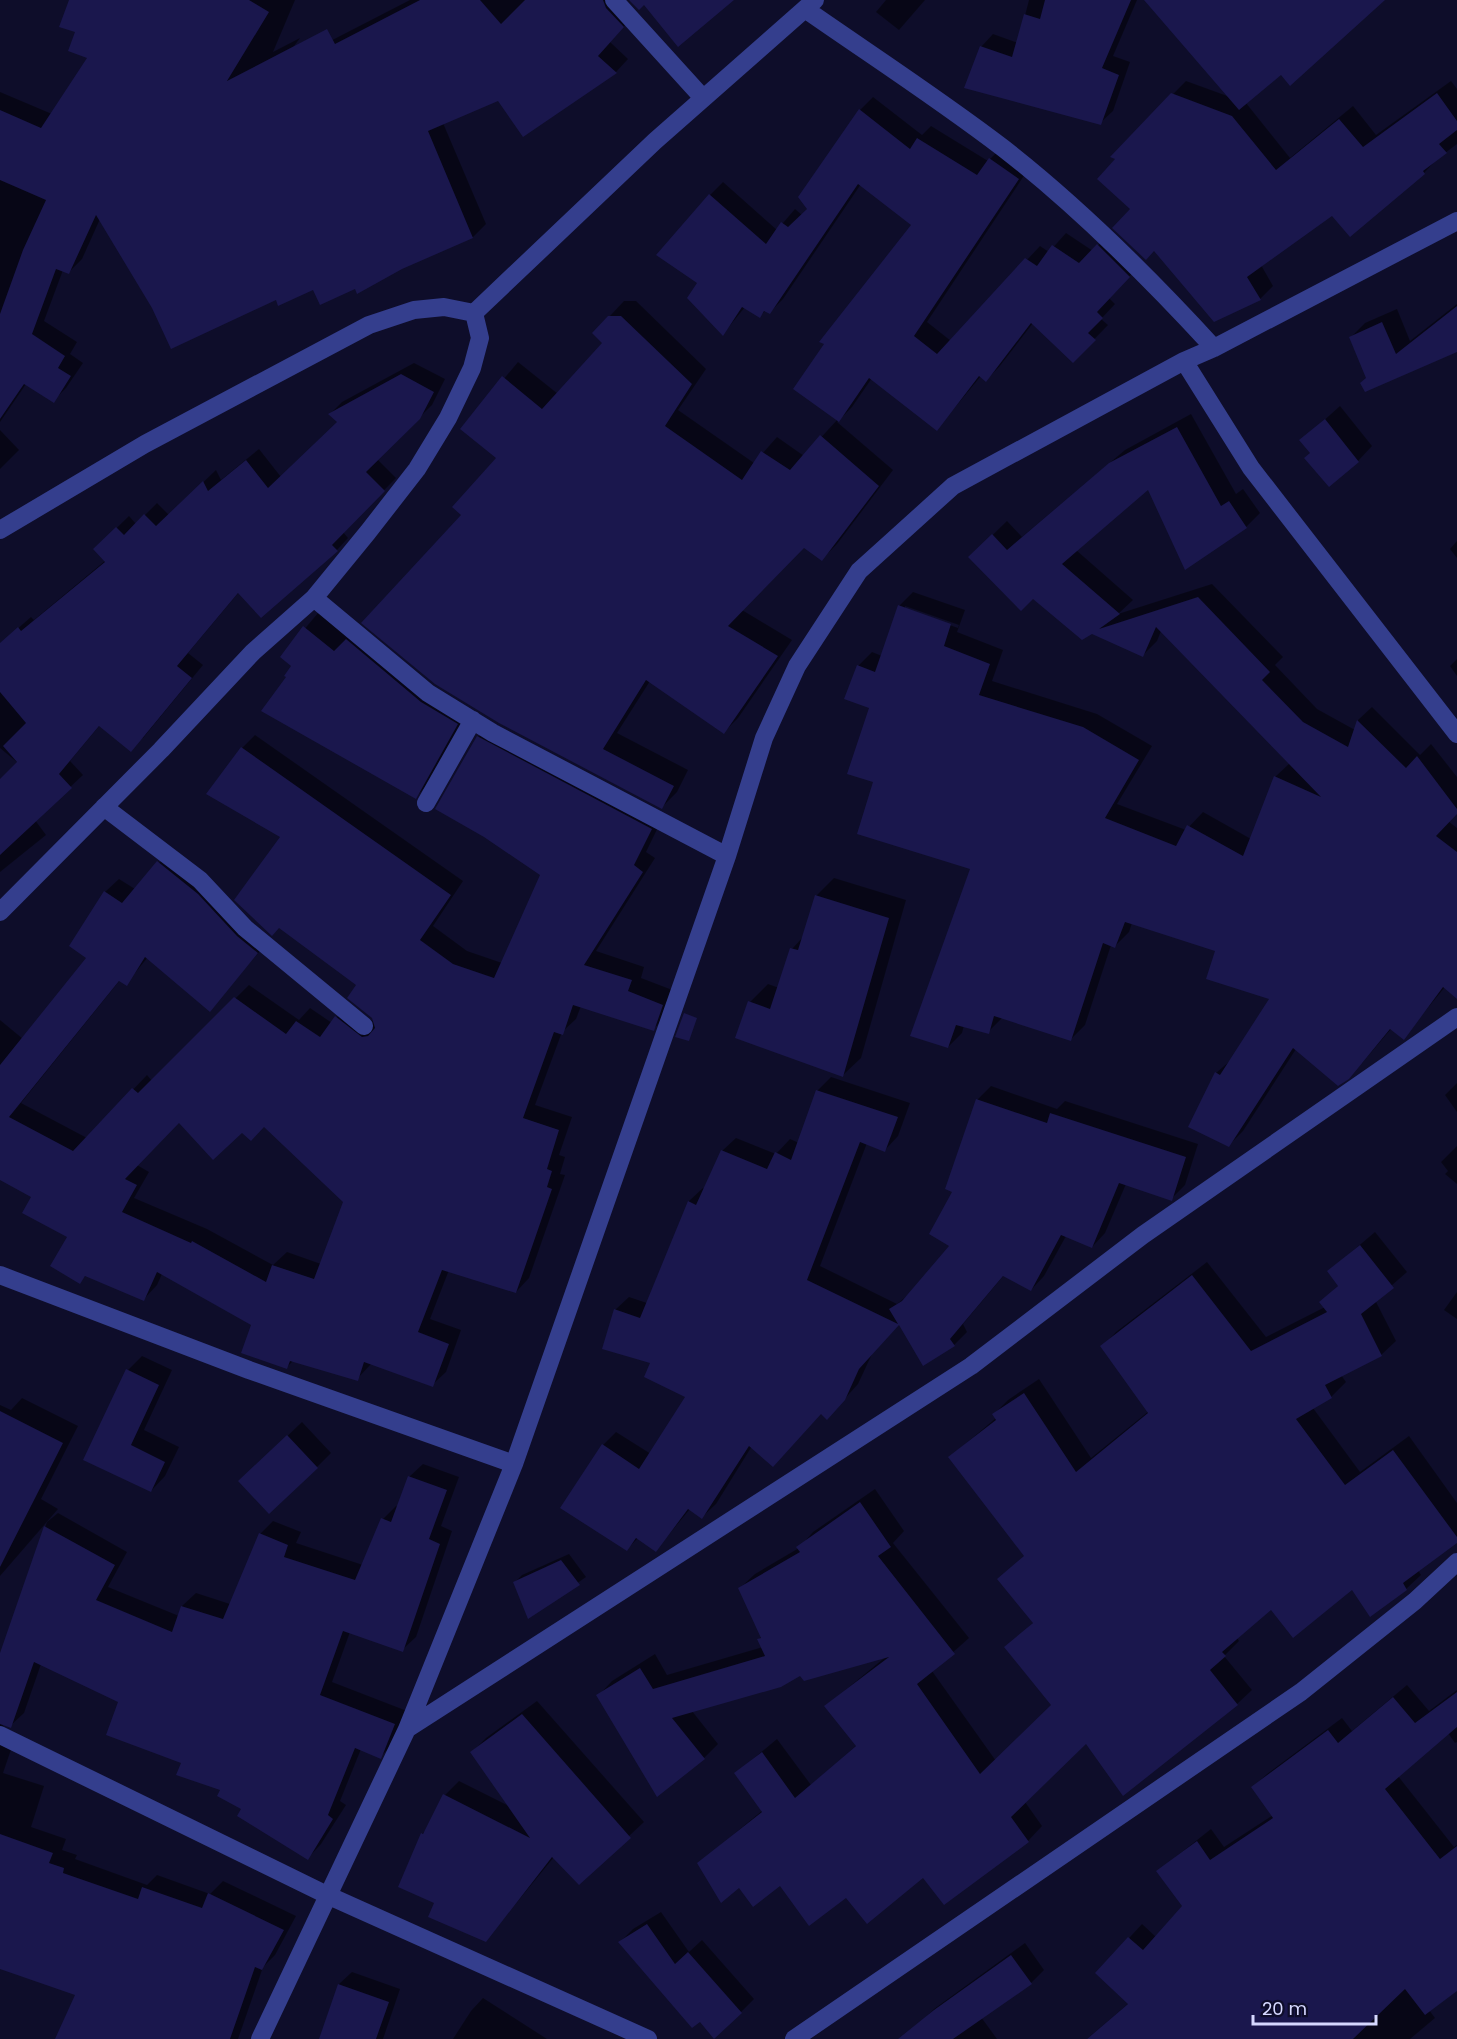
<svg xmlns="http://www.w3.org/2000/svg" width="1457" height="2039" viewBox="0 0 1457 2039" font-family="Poppins,sans-serif">
<style>
.shadow{fill:#0007;fill-rule:evenodd}
.building{fill:#1a174d;fill-rule:evenodd}
.lines{fill:none;stroke-linecap:round;stroke-linejoin:round}
.minor{stroke:#343e8d;stroke-width:18}
</style>
<rect width="100%" height="100%" fill="#0e0d2a"/>
<path class="shadow" d="M 71,0 L 295,0 L 273,52 L 300,38 L 278,68 L 410,0 L 624,0 L 636,13 L 610,42 L 628,59 L 616,72 L 524,135 L 498,99 L 443,123 L 486,224 L 473,237 L 356,287 L 314,288 L 276,298 L 153,307 L 100,219 L 82,259 L 68,273 L 63,270 L 44,321 L 77,342 L 70,354 L 83,363 L 66,388 L 53,401 L 26,384 L 0,422 L 0,92 L 52,114 L 89,58 L 77,32 Z
M 886,0 L 925,0 L 899,30 L 876,12 Z
M 1029,0 L 1137,0 L 1113,56 L 1130,62 L 1113,111 L 1100,123 L 981,47 L 993,34 L 1018,43 Z
M 1147,0 L 1382,0 L 1281,73 L 1246,103 L 1290,158 L 1353,106 L 1376,135 L 1451,81 L 1457,89 L 1457,144 L 1437,159 L 1424,173 L 1333,214 L 1261,265 L 1273,286 L 1260,299 L 1132,209 L 1118,158 L 1112,156 L 1186,81 L 1230,97 Z
M 873,97 L 922,135 L 931,126 L 988,161 L 1003,146 L 1031,165 L 927,322 L 951,341 L 1040,246 L 1049,252 L 1066,233 L 1093,251 L 1111,232 L 1143,262 L 1109,298 L 1115,304 L 1101,319 L 1108,325 L 1073,361 L 1033,323 L 999,367 L 986,380 L 981,376 L 937,429 L 872,378 L 852,407 L 837,422 L 893,470 L 837,544 L 822,559 L 804,546 L 742,610 L 792,640 L 738,718 L 723,733 L 650,681 L 617,733 L 688,770 L 677,792 L 662,807 L 499,722 L 463,515 L 498,458 L 462,429 L 518,362 L 558,394 L 604,343 L 609,317 L 624,301 L 636,301 L 706,369 L 678,410 L 754,463 L 777,437 L 804,456 L 838,419 L 913,224 L 861,184 L 783,299 L 770,312 L 766,310 L 760,316 L 745,307 L 723,334 L 699,282 L 710,195 L 723,182 L 777,230 L 795,209 L 802,215 L 809,208 L 860,110 Z
M 1457,304 L 1457,351 L 1368,377 L 1351,337 L 1365,323 L 1397,309 L 1410,341 Z
M 414,363 L 445,379 L 432,405 L 377,459 L 396,478 L 343,532 L 348,538 L 337,550 L 239,592 L 188,653 L 203,665 L 143,738 L 100,725 L 70,761 L 83,775 L 35,820 L 46,835 L 0,872 L 0,802 L 18,763 L 0,748 L 0,644 L 31,617 L 34,620 L 106,560 L 95,549 L 129,516 L 136,524 L 157,503 L 169,515 L 216,470 L 221,480 L 259,449 L 281,477 L 339,422 L 330,414 L 342,402 Z
M 1340,406 L 1372,446 L 1358,461 L 1311,453 L 1301,441 Z
M 1191,414 L 1236,494 L 1243,489 L 1260,513 L 1246,527 L 1186,568 L 1148,488 L 1076,550 L 1133,600 L 1118,614 L 1212,584 L 1283,657 L 1275,665 L 1317,709 L 1355,730 L 1358,720 L 1372,707 L 1420,755 L 1431,744 L 1457,777 L 1457,812 L 1448,821 L 1457,828 L 1457,997 L 1445,987 L 1403,1038 L 1391,1029 L 1362,1063 L 1296,1049 L 1243,1131 L 1229,1145 L 1216,1073 L 1231,1060 L 1271,998 L 1217,950 L 1132,923 L 1129,932 L 1115,946 L 1111,945 L 1085,1025 L 1071,1039 L 1002,1018 L 988,1032 L 964,1025 L 962,1033 L 948,1047 L 972,868 L 875,781 L 871,708 L 858,666 L 872,652 L 882,656 L 899,606 L 913,592 L 965,610 L 957,632 L 1003,650 L 992,681 L 1097,714 L 1152,746 L 1117,804 L 1186,830 L 1203,812 L 1251,839 L 1275,777 L 1290,763 L 1161,631 L 1157,641 L 1143,655 L 1033,597 L 970,557 L 1007,521 L 1022,537 L 1125,450 ZM 905,606 L 959,625 L 958,628 L 905,609 Z
M 0,430 L 19,450 L 0,469 Z
M 1457,541 L 1457,558 L 1450,549 Z
M 318,613 L 349,638 L 470,710 L 429,783 L 416,797 L 282,656 Z
M 1457,659 L 1457,676 L 1450,666 Z
M 491,724 L 664,815 L 646,852 L 655,858 L 596,951 L 644,967 L 641,978 L 675,991 L 667,1016 L 653,1029 L 581,1006 L 576,1019 L 562,1032 L 535,1105 L 572,1117 L 559,1155 L 565,1157 L 560,1174 L 565,1175 L 529,1278 L 516,1292 L 449,1270 L 430,1319 L 461,1330 L 446,1372 L 432,1385 L 372,1363 L 357,1379 L 294,1360 L 286,1368 L 252,1325 L 162,1274 L 157,1285 L 144,1299 L 86,1275 L 80,1282 L 69,1236 L 33,1196 L 0,1178 L 0,1020 L 23,1039 L 89,957 L 105,892 L 119,879 L 135,889 L 172,849 L 270,939 L 210,1010 L 148,957 L 126,984 L 120,980 L 21,1103 L 87,1138 L 147,1075 L 152,1081 L 249,985 L 299,1020 L 310,1008 L 332,1023 L 349,1004 L 376,1024 L 242,748 L 255,735 L 463,881 L 433,926 L 467,951 L 502,963 L 542,874 L 478,737 ZM 179,1121 L 242,1131 L 265,1125 L 345,1202 L 321,1264 L 287,1252 L 273,1265 L 207,1229 L 134,1198 L 149,1172 L 137,1165 Z
M 834,878 L 906,900 L 861,1058 L 843,1075 L 750,1002 L 768,984 L 779,988 L 792,949 L 803,937 L 816,896 Z
M 831,1077 L 910,1103 L 898,1136 L 885,1150 L 867,1143 L 820,1266 L 897,1304 L 913,1291 L 952,1245 L 954,1191 L 947,1188 L 978,1099 L 991,1086 L 1057,1109 L 1065,1101 L 1198,1144 L 1185,1185 L 1171,1199 L 1126,1184 L 1105,1233 L 1092,1247 L 1066,1236 L 1044,1276 L 1031,1290 L 1004,1275 L 963,1324 L 967,1332 L 954,1345 L 899,1323 L 872,1354 L 858,1384 L 840,1404 L 752,1446 L 716,1504 L 702,1517 L 690,1509 L 656,1550 L 638,1538 L 627,1549 L 603,1445 L 616,1432 L 651,1454 L 687,1397 L 652,1362 L 615,1310 L 629,1297 L 647,1303 L 689,1201 L 703,1188 L 705,1189 L 722,1151 L 736,1138 L 776,1154 L 790,1139 L 799,1143 L 817,1091 Z
M 1457,1083 L 1457,1112 L 1445,1095 Z
M 1456,1147 L 1457,1146 L 1457,1184 L 1445,1174 L 1448,1171 L 1441,1162 Z
M 1375,1232 L 1407,1272 L 1375,1300 L 1396,1341 L 1381,1355 L 1341,1375 L 1346,1382 L 1331,1397 L 1313,1408 L 1360,1472 L 1409,1436 L 1457,1503 L 1457,1541 L 1418,1570 L 1421,1575 L 1406,1589 L 1352,1588 L 1271,1608 L 1237,1638 L 1239,1641 L 1224,1656 L 1252,1690 L 1237,1704 L 1124,1794 L 1086,1742 L 1025,1802 L 1042,1826 L 1028,1841 L 924,1875 L 847,1896 L 780,1884 L 739,1886 L 699,1863 L 763,1810 L 736,1773 L 777,1739 L 811,1785 L 857,1745 L 826,1706 L 888,1655 L 801,1675 L 692,1711 L 718,1744 L 704,1758 L 598,1696 L 612,1681 L 655,1654 L 667,1675 L 763,1647 L 759,1639 L 762,1636 L 740,1588 L 755,1574 L 799,1548 L 813,1532 L 875,1489 L 904,1531 L 893,1543 L 969,1638 L 932,1671 L 996,1761 L 1053,1705 L 1006,1648 L 1034,1622 L 1031,1553 L 950,1457 L 996,1418 L 994,1414 L 1008,1400 L 1039,1379 L 1091,1458 L 1149,1411 L 1102,1347 L 1116,1332 L 1207,1262 L 1266,1337 L 1325,1307 L 1321,1302 L 1339,1285 L 1329,1271 Z
M 1457,1292 L 1457,1319 L 1444,1310 Z
M 142,1356 L 172,1370 L 144,1430 L 179,1447 L 165,1476 L 151,1491 L 85,1459 L 128,1370 Z
M 22,1398 L 78,1426 L 41,1499 L 58,1509 L 0,1576 L 0,1405 L 11,1410 Z
M 302,1422 L 331,1453 L 317,1467 L 255,1467 Z
M 423,1464 L 459,1477 L 441,1526 L 452,1531 L 416,1637 L 402,1650 L 350,1632 L 332,1682 L 407,1711 L 393,1744 L 380,1757 L 361,1749 L 340,1801 L 346,1805 L 321,1844 L 308,1858 L 222,1789 L 182,1762 L 120,1701 L 41,1664 L 24,1713 L 10,1726 L 2,1723 L 4,1728 L 16,1735 L 3,1773 L 44,1786 L 31,1827 L 66,1839 L 62,1850 L 77,1855 L 75,1859 L 147,1885 L 157,1875 L 210,1894 L 223,1881 L 296,1916 L 275,1955 L 263,1967 L 238,2039 L 56,2039 L 77,1994 L 0,1967 L 0,1658 L 47,1522 L 58,1513 L 127,1552 L 108,1587 L 179,1616 L 182,1606 L 196,1593 L 230,1604 L 260,1534 L 273,1521 L 301,1532 L 296,1543 L 363,1565 L 383,1519 L 396,1506 L 398,1507 L 409,1477 Z
M 569,1554 L 586,1577 L 529,1617 L 515,1582 L 522,1575 Z
M 1407,1685 L 1429,1711 L 1457,1690 L 1457,1742 L 1455,1743 L 1448,1733 L 1398,1776 L 1454,1847 L 1457,1845 L 1457,1990 L 1429,2010 L 1435,2018 L 1410,2039 L 1087,2039 L 1129,2003 L 1097,1973 L 1142,1924 L 1156,1937 L 1184,1907 L 1158,1871 L 1211,1829 L 1224,1847 L 1273,1815 L 1253,1787 L 1267,1774 L 1342,1718 L 1352,1731 Z
M 537,1701 L 644,1822 L 629,1836 L 554,1857 L 486,1940 L 436,1902 L 422,1834 L 428,1828 L 445,1795 L 459,1781 L 511,1807 L 472,1752 L 486,1738 Z
M 661,1912 L 689,1952 L 702,1940 L 754,1999 L 741,2012 L 700,2020 L 620,1942 L 633,1929 Z
M 1025,1943 L 1044,1970 L 1031,1983 L 981,2017 L 997,2039 L 912,2039 L 920,2023 L 934,2009 Z
M 352,1972 L 400,1989 L 383,2039 L 321,2039 L 339,1984 Z
M 483,1998 L 547,2039 L 453,2039 L 471,2011 Z"/>
<path class="building" d="M 69,0 L 249,0 L 269,12 L 227,81 L 327,29 L 335,44 L 420,0 L 480,0 L 501,24 L 525,0 L 603,0 L 606,8 L 624,27 L 598,56 L 617,73 L 523,137 L 498,101 L 428,131 L 473,238 L 402,269 L 357,294 L 355,289 L 320,305 L 313,290 L 278,306 L 276,300 L 171,349 L 152,308 L 96,215 L 69,274 L 56,269 L 32,334 L 65,356 L 58,368 L 71,376 L 54,403 L 24,384 L 0,419 L 0,314 L 23,250 L 46,200 L 0,180 L 0,110 L 41,128 L 87,58 L 68,51 L 75,32 L 59,27 Z
M 629,0 L 734,0 L 678,47 L 644,5 L 639,10 Z
M 1045,0 L 1131,0 L 1102,68 L 1119,75 L 1101,125 L 964,88 L 980,46 L 1012,57 L 1024,14 L 1040,19 Z
M 1144,0 L 1385,0 L 1290,86 L 1281,75 L 1239,110 Z
M 1171,93 L 1232,116 L 1276,170 L 1339,119 L 1363,147 L 1437,93 L 1457,121 L 1457,130 L 1439,144 L 1447,153 L 1423,171 L 1425,174 L 1350,237 L 1332,216 L 1247,277 L 1261,300 L 1214,322 L 1154,251 L 1146,260 L 1112,228 L 1130,209 L 1097,179 L 1115,159 L 1110,157 Z
M 859,109 L 910,149 L 917,138 L 977,175 L 989,158 L 1019,179 L 914,336 L 937,354 L 1025,258 L 1037,266 L 1052,245 L 1079,263 L 1097,244 L 1130,277 L 1097,312 L 1103,318 L 1088,333 L 1096,340 L 1073,363 L 1031,323 L 986,382 L 979,376 L 937,431 L 869,378 L 839,422 L 793,389 L 824,344 L 819,342 L 911,225 L 858,184 L 770,314 L 764,311 L 760,318 L 742,307 L 723,336 L 687,298 L 697,283 L 656,255 L 709,194 L 766,244 L 781,222 L 788,227 L 807,209 L 798,197 Z
M 1457,306 L 1457,352 L 1365,392 L 1360,383 L 1366,378 L 1349,337 L 1382,322 L 1396,354 Z
M 608,316 L 621,316 L 692,384 L 665,426 L 742,480 L 761,451 L 790,470 L 820,435 L 879,486 L 822,561 L 804,548 L 728,626 L 778,656 L 724,734 L 646,680 L 603,749 L 674,786 L 662,809 L 499,723 L 435,684 L 361,623 L 461,515 L 452,507 L 496,458 L 460,429 L 502,376 L 542,409 L 602,343 L 592,333 Z
M 401,374 L 434,392 L 420,419 L 366,472 L 385,491 L 332,545 L 338,551 L 261,618 L 238,593 L 177,666 L 192,678 L 131,752 L 99,726 L 59,774 L 72,788 L 0,855 L 0,779 L 17,762 L 3,746 L 26,723 L 0,692 L 0,643 L 18,627 L 21,631 L 105,562 L 93,549 L 116,527 L 124,535 L 144,514 L 156,526 L 203,481 L 208,491 L 246,460 L 268,488 L 337,422 L 328,414 Z
M 1325,419 L 1359,462 L 1329,487 L 1304,458 L 1310,453 L 1299,440 Z
M 1177,427 L 1221,506 L 1229,501 L 1247,528 L 1185,570 L 1148,490 L 1062,564 L 1120,614 L 1099,629 L 1198,597 L 1270,672 L 1262,680 L 1303,722 L 1348,747 L 1357,720 L 1406,768 L 1417,756 L 1457,809 L 1457,814 L 1436,836 L 1457,852 L 1457,999 L 1443,987 L 1404,1040 L 1390,1029 L 1349,1079 L 1338,1086 L 1293,1048 L 1229,1147 L 1188,1127 L 1215,1072 L 1220,1075 L 1269,999 L 1206,979 L 1215,951 L 1125,922 L 1115,948 L 1103,943 L 1071,1041 L 994,1016 L 989,1034 L 956,1025 L 948,1048 L 910,1036 L 970,869 L 857,834 L 873,782 L 847,774 L 869,708 L 844,699 L 857,665 L 875,672 L 898,605 L 951,624 L 944,646 L 990,664 L 979,695 L 1083,727 L 1139,760 L 1105,818 L 1176,846 L 1187,825 L 1243,856 L 1274,776 L 1321,797 L 1156,627 L 1143,657 L 1092,634 L 1082,640 L 1033,599 L 1021,611 L 968,557 L 992,534 L 1007,550 L 1109,463 Z
M 303,626 L 334,651 L 346,639 L 421,702 L 458,724 L 416,799 L 261,711 L 286,677 L 284,676 L 291,666 L 280,657 Z
M 477,736 L 652,829 L 634,865 L 643,872 L 584,965 L 632,980 L 628,991 L 663,1005 L 654,1031 L 573,1005 L 563,1035 L 554,1032 L 523,1118 L 559,1130 L 547,1169 L 552,1171 L 547,1187 L 552,1189 L 516,1293 L 442,1270 L 418,1332 L 449,1344 L 433,1387 L 364,1362 L 358,1381 L 290,1361 L 287,1369 L 241,1353 L 251,1325 L 157,1272 L 144,1301 L 85,1276 L 80,1284 L 50,1266 L 67,1237 L 22,1213 L 31,1197 L 0,1180 L 0,1065 L 86,958 L 69,946 L 104,891 L 122,903 L 157,861 L 198,894 L 237,936 L 258,953 L 210,1012 L 145,957 L 127,986 L 119,981 L 9,1117 L 73,1151 L 132,1088 L 138,1093 L 234,997 L 286,1034 L 296,1021 L 320,1037 L 335,1016 L 362,1037 L 368,1036 L 375,1028 L 372,1018 L 347,998 L 356,985 L 279,928 L 272,936 L 234,900 L 280,837 L 206,794 L 241,747 L 451,895 L 420,940 L 453,964 L 494,978 L 540,875 L 484,837 L 435,809 ZM 179,1123 L 213,1160 L 242,1133 L 251,1141 L 264,1127 L 343,1202 L 314,1279 L 272,1265 L 266,1282 L 192,1241 L 191,1243 L 122,1212 L 137,1185 L 125,1179 Z
M 815,895 L 889,918 L 843,1077 L 735,1038 L 748,1001 L 770,1009 L 790,948 L 798,950 Z
M 684,1013 L 697,1018 L 689,1041 L 675,1037 Z
M 816,1090 L 898,1117 L 885,1152 L 860,1142 L 807,1280 L 898,1324 L 889,1309 L 902,1301 L 949,1246 L 929,1234 L 952,1192 L 945,1189 L 976,1099 L 1047,1123 L 1050,1113 L 1186,1157 L 1172,1201 L 1119,1183 L 1092,1248 L 1061,1235 L 1031,1291 L 1003,1276 L 950,1339 L 955,1346 L 923,1366 L 899,1325 L 859,1369 L 845,1400 L 827,1420 L 821,1414 L 773,1467 L 749,1446 L 702,1519 L 688,1509 L 656,1552 L 636,1538 L 627,1551 L 560,1508 L 602,1444 L 639,1469 L 685,1397 L 644,1377 L 650,1363 L 602,1349 L 614,1309 L 640,1318 L 688,1201 L 696,1205 L 721,1150 L 767,1169 L 775,1152 L 791,1160 Z
M 1360,1245 L 1394,1288 L 1361,1314 L 1382,1356 L 1325,1385 L 1332,1398 L 1296,1419 L 1345,1485 L 1393,1450 L 1457,1537 L 1457,1543 L 1403,1583 L 1407,1590 L 1370,1617 L 1352,1590 L 1293,1638 L 1271,1610 L 1222,1652 L 1226,1656 L 1210,1670 L 1238,1705 L 1123,1796 L 1086,1744 L 1011,1817 L 1029,1842 L 944,1905 L 923,1878 L 867,1924 L 846,1898 L 809,1926 L 780,1886 L 753,1907 L 739,1888 L 721,1903 L 697,1863 L 762,1812 L 734,1773 L 762,1752 L 795,1798 L 856,1746 L 824,1706 L 889,1657 L 804,1681 L 800,1676 L 781,1687 L 672,1718 L 705,1759 L 657,1797 L 596,1695 L 640,1668 L 653,1689 L 765,1656 L 757,1639 L 761,1638 L 738,1588 L 800,1552 L 796,1547 L 860,1502 L 891,1547 L 878,1556 L 955,1654 L 917,1684 L 980,1774 L 1051,1705 L 1004,1647 L 1033,1623 L 997,1579 L 1024,1556 L 948,1457 L 996,1420 L 992,1414 L 1024,1393 L 1076,1472 L 1148,1413 L 1100,1346 L 1192,1275 L 1251,1351 L 1327,1312 L 1319,1302 L 1338,1286 L 1327,1271 Z
M 126,1369 L 159,1385 L 131,1445 L 165,1462 L 151,1492 L 83,1460 Z
M 0,1411 L 63,1443 L 0,1567 Z
M 287,1435 L 318,1468 L 269,1514 L 238,1481 Z
M 408,1476 L 447,1490 L 429,1539 L 440,1544 L 403,1652 L 343,1631 L 320,1695 L 395,1724 L 381,1759 L 355,1748 L 328,1815 L 333,1819 L 308,1860 L 237,1816 L 241,1809 L 217,1796 L 220,1790 L 176,1775 L 181,1763 L 106,1735 L 118,1702 L 34,1662 L 11,1728 L 0,1724 L 0,1653 L 44,1526 L 115,1565 L 96,1600 L 172,1632 L 181,1606 L 223,1619 L 259,1533 L 288,1545 L 284,1557 L 355,1580 L 381,1518 L 391,1522 Z
M 561,1560 L 580,1585 L 528,1619 L 513,1582 Z
M 1457,1692 L 1457,1727 L 1385,1789 L 1440,1859 L 1457,1846 L 1457,1991 L 1425,2015 L 1405,1989 L 1353,2039 L 1087,2039 L 1128,2004 L 1095,1973 L 1128,1937 L 1143,1950 L 1182,1906 L 1156,1871 L 1197,1841 L 1210,1860 L 1273,1818 L 1251,1787 L 1328,1730 L 1338,1743 L 1393,1697 L 1415,1723 Z
M 522,1714 L 631,1838 L 579,1885 L 552,1857 L 486,1942 L 428,1917 L 434,1903 L 398,1887 L 421,1833 L 423,1834 L 443,1794 L 530,1838 L 470,1752 Z
M 0,1834 L 53,1853 L 49,1863 L 64,1868 L 63,1873 L 138,1899 L 142,1887 L 202,1908 L 208,1893 L 284,1930 L 262,1970 L 255,1967 L 230,2039 L 55,2039 L 75,1995 L 0,1969 Z
M 647,1924 L 675,1964 L 688,1952 L 742,2013 L 714,2039 L 700,2022 L 692,2028 L 618,1942 Z
M 1011,1955 L 1032,1984 L 953,2039 L 898,2039 L 934,2010 Z
M 338,1984 L 389,2002 L 376,2039 L 319,2039 Z"/>
<g class="lines">
<path class="minor" d="M 614,0 L 703,98
M 805,9 C 871,55 939,99 1003,148 C 1080,208 1148,276 1214,348
M 474,313 L 655,141 L 815,0
M 1184,361 L 1251,468 L 1457,734
M 0,530 L 145,444 L 369,325 L 414,310 L 444,307 L 474,313
M 314,598 L 428,693 L 493,733 L 727,856
M 426,803 L 473,720
M 104,807 L 200,880 L 245,928 L 364,1026
M 0,912 L 161,750 L 253,652 L 314,598 L 368,532 L 417,469 L 448,418 L 472,368 L 480,338 L 474,313
M 0,1275 L 249,1370 L 514,1464
M 407,1729 L 971,1366 L 1143,1235 L 1457,1017
M 0,1735 L 327,1895 L 648,2039
M 260,2039 L 407,1729 L 514,1464 L 727,856 L 764,738 L 797,666 L 859,571 L 953,486 L 1184,361 L 1214,348 L 1457,221
M 794,2039 L 1301,1692 L 1415,1601 L 1457,1562"/>
</g>
<path d="M1253 2015v9h123v-9" fill="none" stroke="#d6d8ff" stroke-width="3"/>
<text x="1262" y="2015" font-size="18" fill="#d6d8ff" stroke="#0e0d2a" stroke-width="4.5" paint-order="stroke">20 m</text>
</svg>
